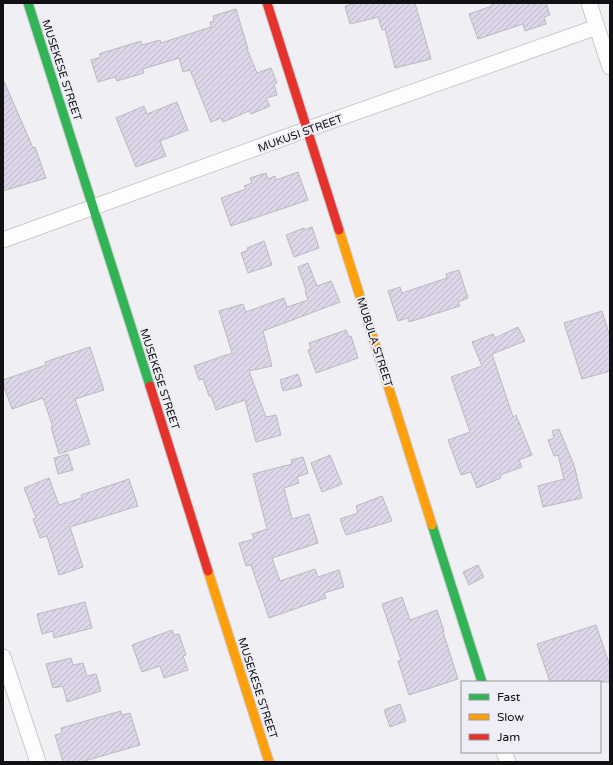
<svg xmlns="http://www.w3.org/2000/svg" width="613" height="765" viewBox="0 0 613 765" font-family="'Varela Round',sans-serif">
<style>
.building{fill:url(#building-hatch);stroke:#bab9bc}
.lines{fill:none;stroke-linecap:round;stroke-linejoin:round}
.street-casing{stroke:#cbcbce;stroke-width:17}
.fast-casing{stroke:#cbcbce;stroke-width:11}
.slow-casing{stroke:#cbcbce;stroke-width:11}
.jam-casing{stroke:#cbcbce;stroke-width:11}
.street{stroke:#fdfdfd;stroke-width:15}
.fast{stroke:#30b455;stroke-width:9}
.slow{stroke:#ff9f0a;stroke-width:9}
.jam{stroke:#e5322d;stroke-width:9}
.labels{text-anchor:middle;stroke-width:4;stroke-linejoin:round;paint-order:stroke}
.street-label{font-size:11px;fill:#111113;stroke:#eeeef6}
</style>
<defs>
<pattern id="building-hatch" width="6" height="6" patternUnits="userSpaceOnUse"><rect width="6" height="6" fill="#dcd6e8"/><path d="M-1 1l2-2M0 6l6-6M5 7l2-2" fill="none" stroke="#bcb7c6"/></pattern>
</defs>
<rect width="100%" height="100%" fill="#f0f0f4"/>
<path class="building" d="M 358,3 L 415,3 L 431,59 L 395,68 L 385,29 L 382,30 L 378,17 L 350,24 L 345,6 Z
M 491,3 L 546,3 L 550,15 L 544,17 L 546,24 L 525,31 L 523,24 L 478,39 L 469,14 L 492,6 Z
M 236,9 L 248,49 L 247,49 L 257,73 L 271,68 L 277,83 L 274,84 L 277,95 L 266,98 L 270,106 L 251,114 L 249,111 L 223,122 L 221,118 L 211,122 L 190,70 L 183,72 L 179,58 L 143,69 L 144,73 L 117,81 L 115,77 L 98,82 L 91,60 L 101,57 L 99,54 L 141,41 L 142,45 L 160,40 L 161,43 L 211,27 L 210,22 L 214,21 L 213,16 Z
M 3,79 L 33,148 L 35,147 L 46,178 L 3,191 Z
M 177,102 L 188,130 L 160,141 L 166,156 L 136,167 L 116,118 L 144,106 L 147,114 Z
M 298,172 L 308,200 L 231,226 L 221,198 L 246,189 L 244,186 L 252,183 L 250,178 L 266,173 L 268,179 L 275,176 L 276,180 Z
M 312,227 L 319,248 L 294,257 L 286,235 L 304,228 L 304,230 Z
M 264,241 L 272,265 L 248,273 L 241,253 L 248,250 L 247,248 Z
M 308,263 L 317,286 L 331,281 L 340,302 L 263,331 L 272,366 L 249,371 L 266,417 L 276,415 L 281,435 L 256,442 L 245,400 L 216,410 L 211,396 L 209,396 L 203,379 L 199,380 L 194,366 L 232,353 L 219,311 L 243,304 L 246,312 L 284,298 L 287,307 L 308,300 L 305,291 L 306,290 L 298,267 Z
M 459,270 L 468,298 L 458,302 L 460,306 L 409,322 L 408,318 L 398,321 L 388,291 L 400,287 L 402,293 L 447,278 L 446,274 Z
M 602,311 L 610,337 L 610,371 L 582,379 L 564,323 Z
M 518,327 L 525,341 L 492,354 L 513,417 L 516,415 L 532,455 L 519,460 L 522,467 L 500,475 L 501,478 L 477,488 L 471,472 L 461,475 L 448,440 L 470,432 L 451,377 L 482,366 L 472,342 L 493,334 L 495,338 Z
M 346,330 L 349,337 L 351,336 L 358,358 L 316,373 L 308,350 L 311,349 L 309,343 Z
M 90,347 L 104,390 L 75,399 L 90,444 L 59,454 L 51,427 L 53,427 L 43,398 L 12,409 L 3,384 L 3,380 L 46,365 L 45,362 Z
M 298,374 L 302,386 L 283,391 L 280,380 Z
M 559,429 L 574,465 L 582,498 L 543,507 L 538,486 L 564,479 L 558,455 L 554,456 L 548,440 L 554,438 L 552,431 Z
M 68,454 L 73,470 L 58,474 L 54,458 Z
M 330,455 L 342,484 L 322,492 L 311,463 Z
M 303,457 L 308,473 L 297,477 L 299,483 L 284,488 L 292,519 L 309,514 L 318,543 L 272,558 L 280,581 L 315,569 L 318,577 L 339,570 L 344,587 L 324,593 L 326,598 L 269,618 L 251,565 L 246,566 L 239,543 L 254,539 L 252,534 L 267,529 L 253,474 L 292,464 L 291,460 Z
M 49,478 L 59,505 L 82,498 L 81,495 L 129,479 L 138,506 L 70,527 L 83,567 L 59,575 L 47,536 L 40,538 L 33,519 L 36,518 L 24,488 Z
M 382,496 L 392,521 L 346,535 L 340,519 L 358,513 L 356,506 Z
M 478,565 L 484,577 L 469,585 L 463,572 Z
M 402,597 L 410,620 L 437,610 L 444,631 L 443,632 L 458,679 L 409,695 L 398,661 L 401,660 L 382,604 Z
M 85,602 L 92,628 L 54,638 L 53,631 L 42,634 L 37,614 Z
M 596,625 L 610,666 L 610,682 L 550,682 L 537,644 Z
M 172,630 L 174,635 L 179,634 L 186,655 L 183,656 L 188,670 L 164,678 L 160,666 L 142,672 L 132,645 Z
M 71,658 L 73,665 L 83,663 L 87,676 L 96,674 L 101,691 L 67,702 L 63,686 L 53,688 L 46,664 Z
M 400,704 L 406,721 L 390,727 L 384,710 Z
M 121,711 L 122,715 L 130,713 L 140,745 L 81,762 L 63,762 L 55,735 L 62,733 L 61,728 Z"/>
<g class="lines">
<g class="street-casing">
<path id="street" d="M 589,3 L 610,67
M 3,240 L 308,129 L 597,27
M 3,657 L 38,762
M 504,752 L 508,762"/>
</g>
<g class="fast-casing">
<path id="fast" d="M 28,3 L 150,386
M 432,525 L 482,682"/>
</g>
<g class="slow-casing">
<path id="slow" d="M 339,230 L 432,525
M 208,571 L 269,762"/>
</g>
<g class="jam-casing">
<path id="jam" d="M 267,3 L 339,230
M 150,386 L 208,571"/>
</g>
<use href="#street" class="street"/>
<use href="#fast" class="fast"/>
<use href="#slow" class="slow"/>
<use href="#jam" class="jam"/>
</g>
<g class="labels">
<g class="street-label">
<text transform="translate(62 70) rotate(72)" y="4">MUSEKESE STREET</text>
<text transform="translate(300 133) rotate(-20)" y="4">MUKUSI STREET</text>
<text transform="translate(375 342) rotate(72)" y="4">MUBULA STREET</text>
<text transform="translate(160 379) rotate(72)" y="4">MUSEKESE STREET</text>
<text transform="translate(258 688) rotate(72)" y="4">MUSEKESE STREET</text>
</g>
</g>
<rect width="613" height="765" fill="none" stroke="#111113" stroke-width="8"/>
<rect x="461" y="681" width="140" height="72" fill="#eeeef6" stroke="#96969b"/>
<rect x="469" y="694" width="20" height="6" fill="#30b455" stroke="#96969b"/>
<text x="497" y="701" font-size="12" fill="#111113">Fast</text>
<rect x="469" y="714" width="20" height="6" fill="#ff9f0a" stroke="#96969b"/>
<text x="497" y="721" font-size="12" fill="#111113">Slow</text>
<rect x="469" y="734" width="20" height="6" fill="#e5322d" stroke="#96969b"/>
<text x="497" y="741" font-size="12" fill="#111113">Jam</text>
</svg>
